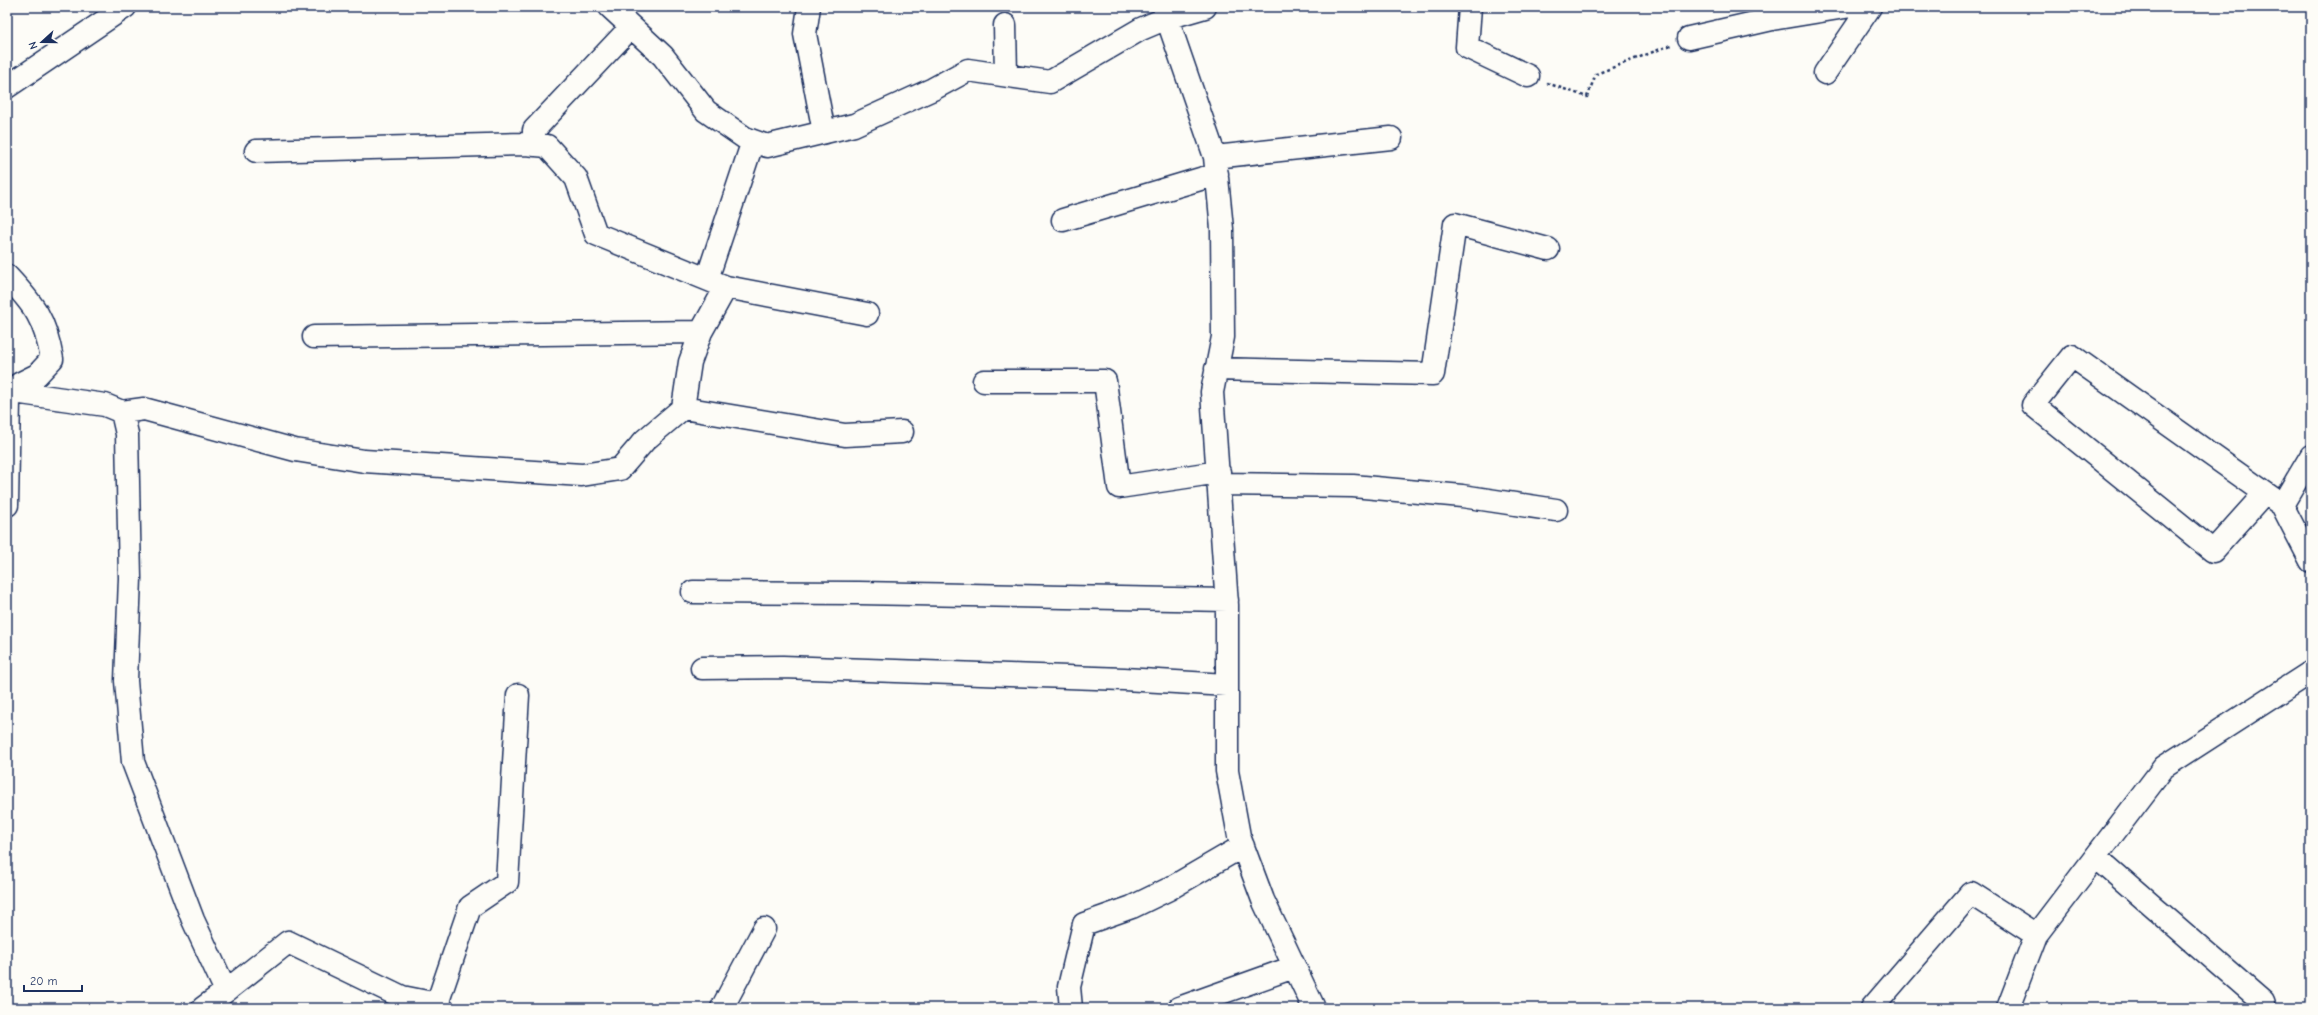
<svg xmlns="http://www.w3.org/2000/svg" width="2318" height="1015" viewBox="0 0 2318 1015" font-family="'Comic Neue',sans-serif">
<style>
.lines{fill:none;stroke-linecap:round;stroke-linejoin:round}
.minor-casing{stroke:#1b2f5e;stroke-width:25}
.path{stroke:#1b2f5e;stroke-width:2.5;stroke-dasharray:3 3;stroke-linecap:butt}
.minor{stroke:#fdfcf7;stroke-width:22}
</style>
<rect width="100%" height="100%" fill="#fdfcf7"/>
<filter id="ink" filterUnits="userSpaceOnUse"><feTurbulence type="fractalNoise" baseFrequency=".025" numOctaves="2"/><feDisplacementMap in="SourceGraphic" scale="8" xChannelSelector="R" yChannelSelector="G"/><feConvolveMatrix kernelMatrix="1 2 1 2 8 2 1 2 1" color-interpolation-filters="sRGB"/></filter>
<g filter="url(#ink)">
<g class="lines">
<g class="minor-casing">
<path id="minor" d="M 610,7 L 663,56 L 706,111 L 745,138 L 767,146 L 854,125 L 933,89 L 968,70 L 1050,82 L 1141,29 L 1167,18 L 1215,157 L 1222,229 L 1223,337 L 1212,392 L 1227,605 L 1227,771 L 1239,836 L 1263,900 L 1314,1008
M 809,7 L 805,34 L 824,132
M 1164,7 L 1167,18 L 1205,7
M 1470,7 L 1467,47 L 1528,76
M 1005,25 L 1006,75
M 1689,38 L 1772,19 L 1845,7
M 1825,73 L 1870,7
M 7,87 L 125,7
M 534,145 L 534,130 L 631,27
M 256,151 L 525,144 L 547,146 L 576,178 L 596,234 L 726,287 L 867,314
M 1215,157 L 1391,138
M 1063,220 L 1217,174
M 7,276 C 35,306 45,319 52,359 L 37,375 L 19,384 L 9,400 L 7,505
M 707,279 L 753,141
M 701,332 L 690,362 L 683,408 L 845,435 L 902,432
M 314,337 L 701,332 L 726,287
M 1216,369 L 1433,374 L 1455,224 L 1548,249
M 984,381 L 1105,381 L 1119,487 L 1219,472
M 14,392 L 105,405 L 122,412 L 127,434 L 130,578 L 126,681 L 133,762 L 193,920 L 226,991 L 203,1008
M 122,412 L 144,409 L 295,450 L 364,461 L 582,475 L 620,469 L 645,440 L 683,408
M 2311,456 L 2282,505 L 2311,561
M 1219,484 L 1353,486 L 1462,496 L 1556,510
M 2265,493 L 2213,551 L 2033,405 L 2072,356 L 2282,505
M 693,592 L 859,593 L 1227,600
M 702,668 L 783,667 L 1124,679 L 1227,685
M 2096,857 L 2263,1002 L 2265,1008
M 226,991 L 288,942 L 402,997 L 437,1004 L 442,1008
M 437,1004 L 470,907 L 507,882 L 518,695
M 722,1008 L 764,929
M 1071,1008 L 1069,987 L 1084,924 L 1132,907 L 1169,889 L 1243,846
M 1179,1008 L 1294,967
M 1872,1008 L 1971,893 L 2036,935
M 2008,1008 L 2036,935 L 2164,767 L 2311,672"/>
</g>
<path class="path" d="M 1547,83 L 1587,97 L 1596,74 L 1671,45"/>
<use href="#minor" class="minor"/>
</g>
</g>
<rect width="2318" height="1015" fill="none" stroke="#fdfcf7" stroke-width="24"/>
<rect x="12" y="12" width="2294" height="991" fill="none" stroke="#1b2f5e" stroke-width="1.5" filter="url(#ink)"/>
<g transform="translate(42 42) rotate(249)" stroke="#fdfcf7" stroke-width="3" paint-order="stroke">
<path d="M0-3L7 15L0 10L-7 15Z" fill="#1b2f5e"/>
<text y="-6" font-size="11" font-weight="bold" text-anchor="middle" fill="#1b2f5e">N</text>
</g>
<path d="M24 985v6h58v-6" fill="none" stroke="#1b2f5e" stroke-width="2"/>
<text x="30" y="985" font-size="12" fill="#1b2f5e" stroke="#fdfcf7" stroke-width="3" paint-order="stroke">20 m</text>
</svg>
